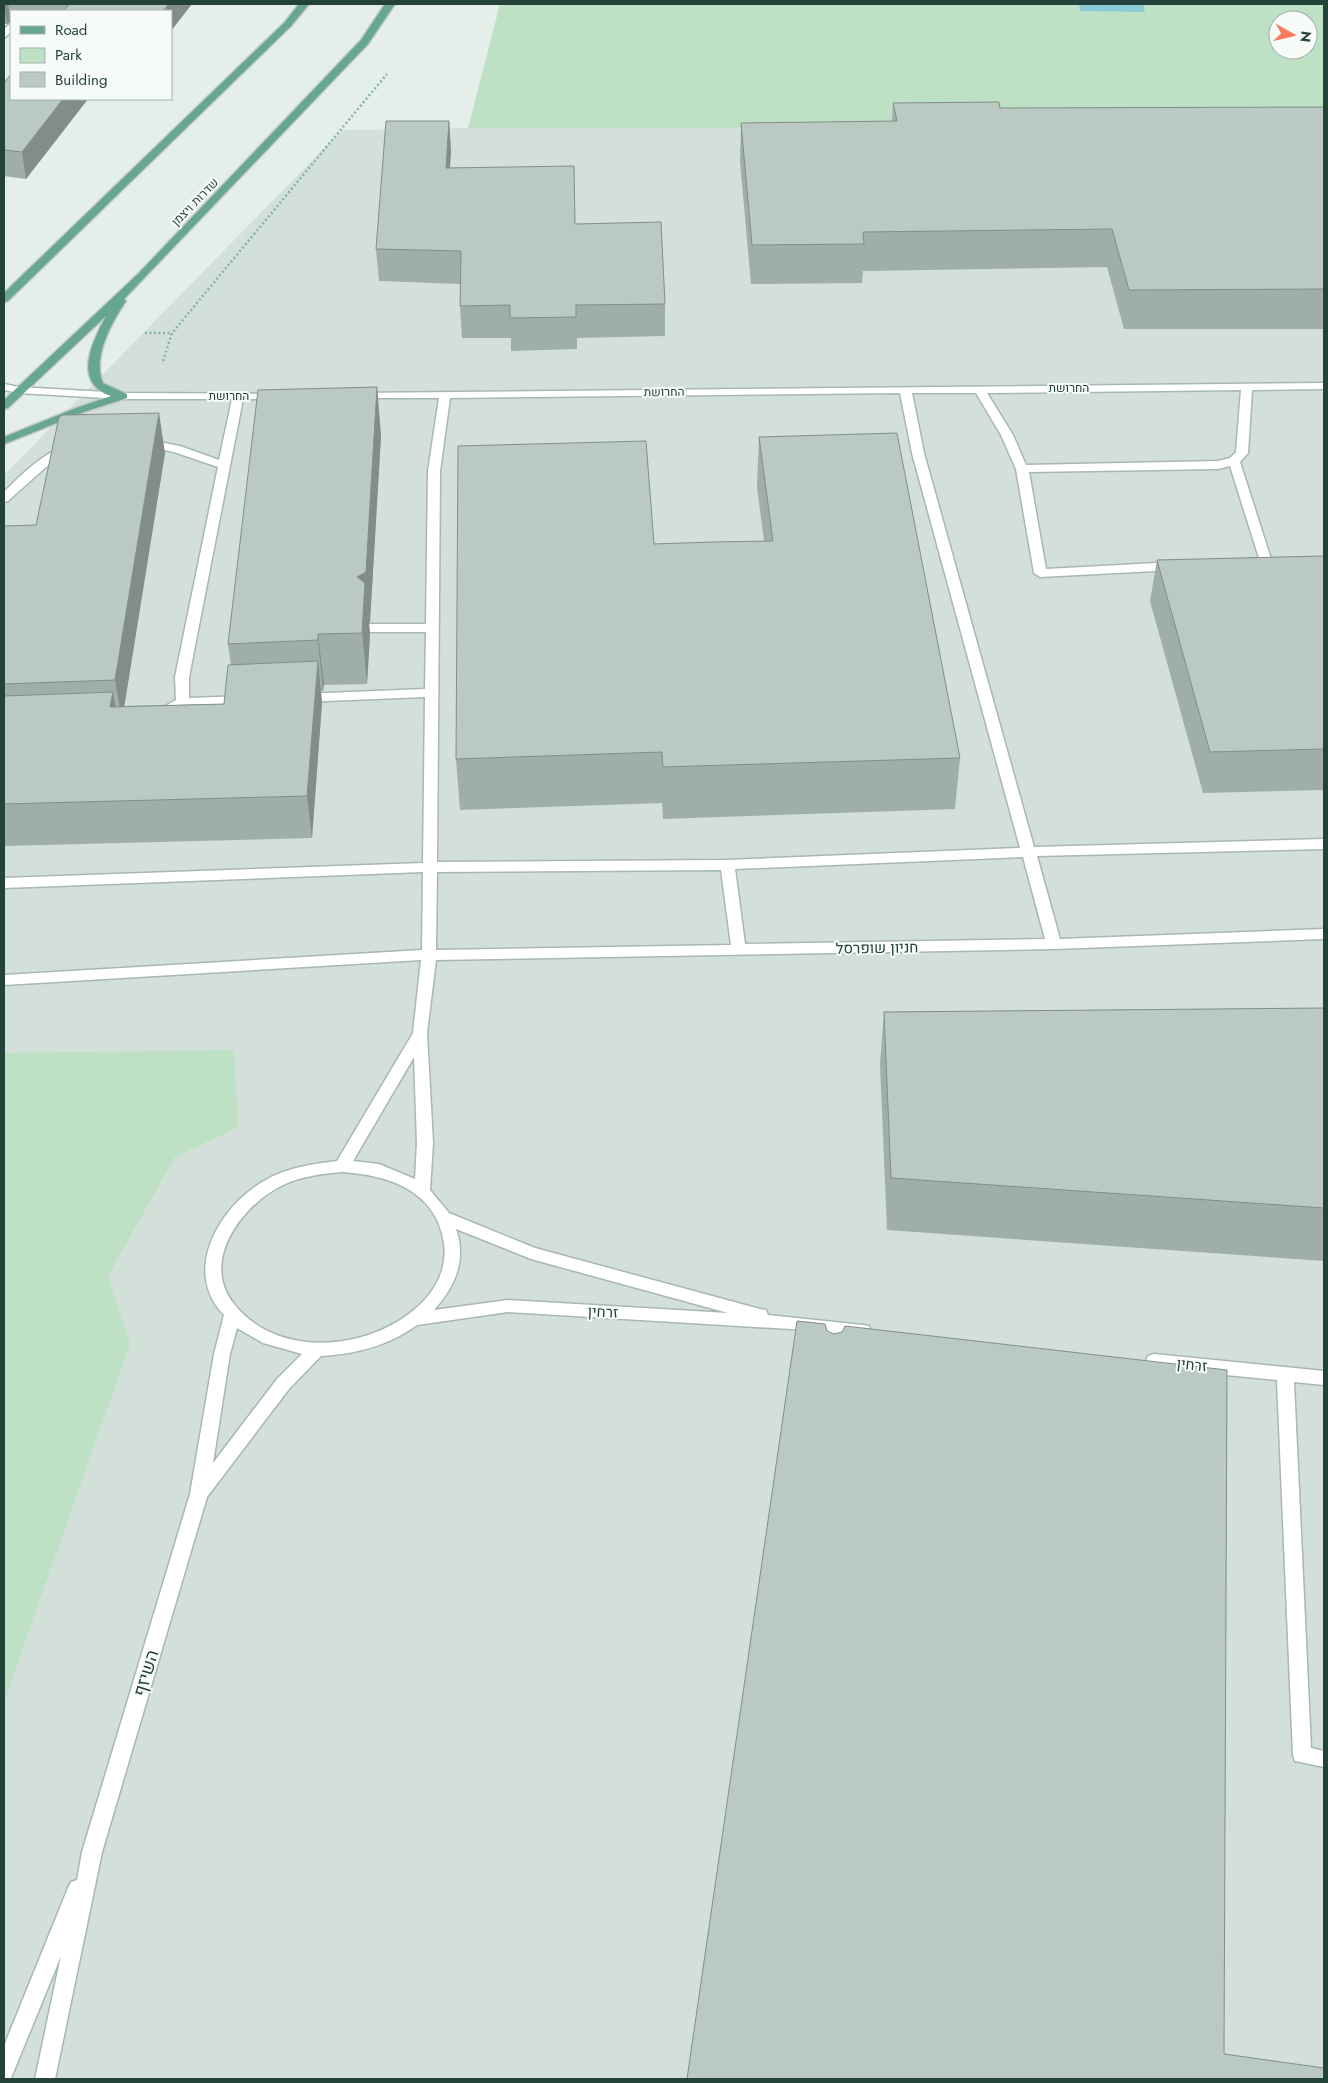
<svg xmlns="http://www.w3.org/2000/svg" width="1328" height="2083" viewBox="0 0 1328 2083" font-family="Jost,Heebo,sans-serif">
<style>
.built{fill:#d3dfd9}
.green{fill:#bee1c6;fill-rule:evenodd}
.water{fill:#8cccd6}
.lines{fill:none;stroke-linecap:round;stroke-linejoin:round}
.minor-casing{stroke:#a7b8b1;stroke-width:3}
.major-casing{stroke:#c1cac8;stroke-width:3}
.path{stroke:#84b4a4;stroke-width:2.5;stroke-dasharray:2 2.5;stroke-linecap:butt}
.minor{fill:#fff;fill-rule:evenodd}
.major{fill:#68a694;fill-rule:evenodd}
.wall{fill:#a0aea8}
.shaded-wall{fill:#828d88}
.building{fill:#bacac3;stroke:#828d88}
.labels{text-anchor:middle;stroke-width:4;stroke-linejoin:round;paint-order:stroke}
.far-street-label{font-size:12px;fill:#234239;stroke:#f6fbf8}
.street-label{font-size:15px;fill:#234239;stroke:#f6fbf8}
.near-street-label{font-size:18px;fill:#234239;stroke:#f6fbf8}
</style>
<rect width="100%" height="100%" fill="#e5efea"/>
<path class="built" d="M 468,128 L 1324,128 L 1324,2079 L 4,2079 L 4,475 L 342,130 Z"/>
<path class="green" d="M 500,4 L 1324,4 L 1324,128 L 468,128 ZM 1278,20 L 1308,20 L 1308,50 L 1278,50 Z
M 234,1050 L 238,1127 L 175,1157 L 108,1276 L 130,1344 L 4,1702 L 4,1053 Z"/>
<path class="water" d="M 1079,4 L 1143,4 L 1145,12 L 1080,11 Z"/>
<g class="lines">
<g class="minor-casing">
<path id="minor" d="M 11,23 L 11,32 L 4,38 L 4,29 Z
M 1324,383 L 1324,389 L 1252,390 L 1248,453 L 1240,462 L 1272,562 L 1270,565 L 1250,566 L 1244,562 L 1246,559 L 1259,558 L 1230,466 L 1218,469 L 1029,472 L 1046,569 L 1175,562 L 1181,566 L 1175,570 L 1040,577 L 1034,573 L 1016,469 L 1001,435 L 976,393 L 912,393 L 924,453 L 1034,847 L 1324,839 L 1324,849 L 1037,856 L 1060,939 L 1324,929 L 1324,939 L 1054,949 L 436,960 L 427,1033 L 433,1143 L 430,1190 L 449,1213 L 535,1248 L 760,1309 L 766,1310 L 768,1315 L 863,1325 L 869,1326 L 871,1331 L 869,1336 L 863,1337 L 791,1329 L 508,1312 L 417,1325 C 388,1346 356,1354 321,1356 L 289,1389 L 207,1497 L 102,1852 L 55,2079 L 35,2079 L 61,1956 L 11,2078 L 4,2079 L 4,2046 L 68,1888 L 71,1882 L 77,1880 L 82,1852 L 190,1494 L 214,1354 L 224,1315 C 181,1271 220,1206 264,1181 C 285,1168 312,1164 337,1161 L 413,1033 L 421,960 L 4,985 L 4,975 L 422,950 L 423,872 L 4,888 L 4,878 L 423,863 L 425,697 L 301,702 L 294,698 L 301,694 L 425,689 L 426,632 L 370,632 L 364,628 L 370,624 L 426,624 L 428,471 L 439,398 L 358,398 L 354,397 L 354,393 ZM 1241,390 L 1236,452 L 1230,458 L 1218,461 L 1026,465 L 1013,435 L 987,393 ZM 900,393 L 912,453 L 1020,848 L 727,860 L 437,862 L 440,471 L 450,398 ZM 1023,857 L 1045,939 L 745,944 L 735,869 ZM 721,870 L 731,945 L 436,950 L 437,872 ZM 414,1057 L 417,1143 L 415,1179 L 379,1164 L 353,1161 ZM 342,1172 C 388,1175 436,1190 444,1243 C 448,1275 430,1299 406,1316 C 357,1351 275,1356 234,1304 C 199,1261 243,1204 283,1185 C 301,1176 322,1174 342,1172 ZM 456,1229 L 531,1259 L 728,1313 L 508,1300 L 434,1310 C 455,1287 467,1260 456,1229 ZM 237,1328 L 263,1343 L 302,1354 L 277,1379 L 213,1463 L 230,1354 Z
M 4,384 L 19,387 L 123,393 L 282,394 L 284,396 L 278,399 L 243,399 L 189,677 L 189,698 L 243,696 L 250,700 L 248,703 L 185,706 L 160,717 L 153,713 L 176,700 L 175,677 L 218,467 L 174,452 L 140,445 L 138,443 L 144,439 L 180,446 L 219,460 L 232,399 L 123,399 L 19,393 L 4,390 Z
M 68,445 L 72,446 L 72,452 L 46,467 L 8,501 L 4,502 L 4,492 C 21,475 44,452 68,445 Z
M 1154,1354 L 1324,1371 L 1324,1385 L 1294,1382 L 1311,1748 L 1324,1751 L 1324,1767 L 1295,1761 L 1293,1755 L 1277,1380 L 1154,1368 L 1148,1366 L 1146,1361 L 1148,1356 Z"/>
</g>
<g class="major-casing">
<path id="major" d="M 299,4 L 309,4 L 291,26 L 8,301 L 4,302 L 4,293 L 285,22 Z
M 385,4 L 395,4 L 368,44 L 124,299 L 126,301 C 112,322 92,357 103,383 L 127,394 L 127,398 L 84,412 L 4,444 L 4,437 L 76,408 L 111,396 C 72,383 92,342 106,316 L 8,408 L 4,409 L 4,400 L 138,274 L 361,40 Z"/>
</g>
<path class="path" d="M 145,333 L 172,333
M 163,361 L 172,333 L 387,74"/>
<use href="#minor" class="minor"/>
<use href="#major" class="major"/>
</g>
<path class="wall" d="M 4,4 L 192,4 L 171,11 L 11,11 L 11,21 L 7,24 L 4,24 Z
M 4,83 L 11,99 L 88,99 L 26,179 L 4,176 Z
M 893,103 L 1000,108 L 1324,107 L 1324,329 L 1124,329 L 1107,267 L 863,271 L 862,283 L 751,284 L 740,161 L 741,123 L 892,121 Z
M 449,121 L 451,152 L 450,168 L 575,224 L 665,304 L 665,336 L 577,338 L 577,349 L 511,351 L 511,338 L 462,338 L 460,306 L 461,284 L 379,281 L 376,249 Z
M 377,387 L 381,436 L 370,622 L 369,623 L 370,634 L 367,684 L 324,685 L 323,691 L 321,691 L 322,703 L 312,838 L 4,846 L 4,526 L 36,525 L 165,453 L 124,706 L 224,704 L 231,665 L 228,644 Z
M 759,437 L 960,758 L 955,809 L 663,819 L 662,803 L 460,810 L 456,759 L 764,541 L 757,487 Z
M 1324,556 L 1324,790 L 1203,793 L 1150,601 L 1157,560 Z
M 1324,1008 L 1324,1261 L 887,1230 L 880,1064 L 884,1012 Z"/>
<path class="shaded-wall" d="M 4,4 L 8,4 L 11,21 L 7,24 Z
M 169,4 L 192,4 L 171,31 L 171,11 L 163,11 Z
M 63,99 L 88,99 L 26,179 L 22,152 Z
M 449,121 L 451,152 L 447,199 L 446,168 Z
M 377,387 L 381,436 L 370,622 L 369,623 L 370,634 L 367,684 L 357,577 Z
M 159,413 L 165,453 L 122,721 L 115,680 Z
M 318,634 L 324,685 L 323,691 L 318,640 Z
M 318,661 L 322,703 L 312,838 L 307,796 Z
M 113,692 L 120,734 L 110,707 Z"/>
<path class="building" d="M 58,4 L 169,4 L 163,11 L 63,11 L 69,5 Z
M 11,74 L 11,99 L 63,99 L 22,152 L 4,150 L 4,83 Z
M 999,102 L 1000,108 L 1324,107 L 1324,289 L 1129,290 L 1112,229 L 863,232 L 864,244 L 752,245 L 741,123 L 897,121 L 893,103 Z
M 386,121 L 449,121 L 446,168 L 574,166 L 575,224 L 661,222 L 665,304 L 576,305 L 576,317 L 510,318 L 510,305 L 460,306 L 461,251 L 376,249 Z
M 377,387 L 366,572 L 357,577 L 365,583 L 362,633 L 318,634 L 318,640 L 228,644 L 258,390 Z
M 159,413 L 115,680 L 4,684 L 4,526 L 36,525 L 59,417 L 63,415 Z
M 897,433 L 960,758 L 663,767 L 662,752 L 456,759 L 458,446 L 646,441 L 654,544 L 713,542 L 773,541 L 759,437 Z
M 1324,556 L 1324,749 L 1210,752 L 1157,560 Z
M 318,661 L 307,796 L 4,804 L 4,696 L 113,692 L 110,707 L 224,704 L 228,665 Z
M 1324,1008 L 1324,1208 L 891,1178 L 884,1012 Z
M 797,1321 L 825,1324 L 827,1331 L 834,1334 L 842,1332 L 845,1326 L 1227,1370 L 1224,2054 L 1324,2068 L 1324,2079 L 687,2079 Z"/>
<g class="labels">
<g class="far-street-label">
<text transform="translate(195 202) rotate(-46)" y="4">שדרות ויצמן</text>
<text x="1069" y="392">החרושת</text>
<text transform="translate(664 392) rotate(-1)" y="4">החרושת</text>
<text x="229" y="400">החרושת</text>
</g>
<g class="street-label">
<text transform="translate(877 948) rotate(-1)" y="5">חניון שופרסל</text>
<text transform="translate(603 1312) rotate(3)" y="5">זרחין</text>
<text transform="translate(1192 1365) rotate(6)" y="5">זרחין</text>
</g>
<g class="near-street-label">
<text transform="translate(146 1673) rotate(-73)" y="6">השיזף</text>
</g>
</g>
<rect width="1328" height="2083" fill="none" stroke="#234239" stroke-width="10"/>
<rect x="10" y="10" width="162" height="90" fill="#f6fbf8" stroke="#a2b1ac"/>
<rect x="20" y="26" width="25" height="8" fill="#68a694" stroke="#a2b1ac"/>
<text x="55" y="35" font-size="15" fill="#234239">Road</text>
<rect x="20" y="48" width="25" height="15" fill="#bee1c6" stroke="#a2b1ac"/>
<text x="55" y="60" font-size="15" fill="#234239">Park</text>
<rect x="20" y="72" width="25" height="15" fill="#bacac3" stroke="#a2b1ac"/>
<text x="55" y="85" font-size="15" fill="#234239">Building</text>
<g transform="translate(1293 35) rotate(98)"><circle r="24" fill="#f6fbf8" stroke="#a2b1ac"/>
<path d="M0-4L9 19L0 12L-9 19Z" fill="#f87c5b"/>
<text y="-8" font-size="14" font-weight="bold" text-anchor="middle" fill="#234239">N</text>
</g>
</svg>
